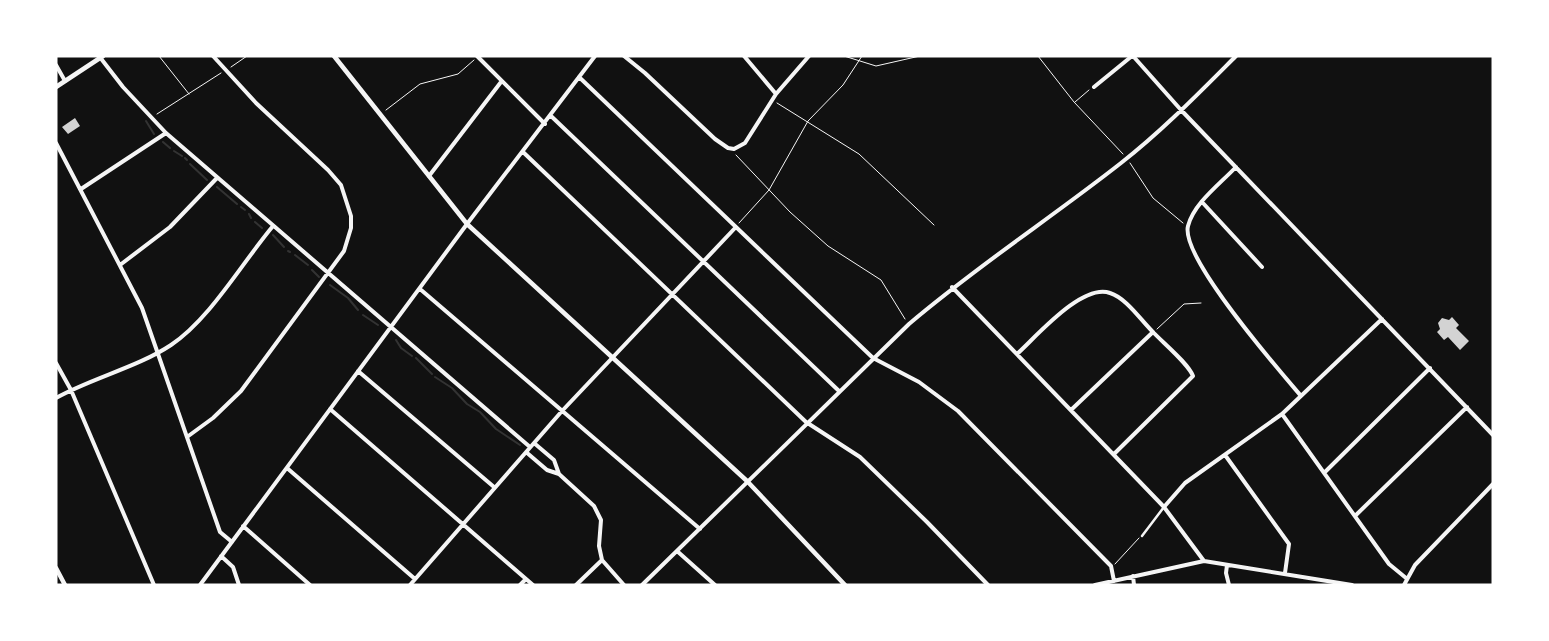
<svg xmlns="http://www.w3.org/2000/svg" width="1549" height="641" viewBox="0 0 1549 641" font-family="Figtree,sans-serif">
<style>
.lines{fill:none;stroke-linecap:round;stroke-linejoin:round}
.stream{stroke:#333;stroke-width:2}
.building{fill:#d3d3d3}
.path{stroke:#f5f5f5;stroke-width:1}
.pedestrian{stroke:#f5f5f5;stroke-width:2.5}
.minor{stroke:#f5f5f5;stroke-width:4}
.tertiary{stroke:#f5f5f5;stroke-width:4.5}
</style>
<rect width="100%" height="100%" fill="#111"/>
<g class="lines">
<path class="stream" d="M 146,121 L 154,134
M 163,142 L 170,148
M 174,151 L 182,156
M 185,158 L 187,160
M 190,164 L 207,180
M 217,187 L 237,204
M 241,207 L 245,210
M 249,214 L 251,218
M 255,222 L 262,228
M 273,235 L 284,247
M 288,251 L 290,252
M 295,255 L 308,265
M 312,270 L 319,277
M 330,285 L 348,298 L 358,310
M 363,315 L 378,325
M 396,340 L 401,348 L 412,356
M 416,358 L 432,374
M 435,377 L 452,388 L 467,404 L 480,412 L 496,429 L 520,445"/>
</g>
<path class="building" d="M 75,118 L 80,126 L 68,134 L 62,127 Z
M 1452,317 L 1459,325 L 1456,328 L 1469,341 L 1460,350 L 1448,337 L 1444,340 L 1437,332 L 1440,329 L 1438,323 L 1442,318 L 1449,320 Z"/>
<g class="lines">
<path class="path" d="M 159,56 L 189,94
M 844,56 L 876,66 L 920,56
M 1038,56 L 1074,102 L 1123,154
M 231,67 L 247,56
M 1075,102 L 1089,90
M 777,103 L 859,154 L 934,225
M 386,110 L 420,84 L 458,74 L 474,60
M 157,114 L 221,73
M 736,155 L 790,212 L 828,246 L 881,280 L 905,319
M 1130,163 L 1153,198 L 1183,223
M 739,223 L 769,190 L 808,121 L 843,85 L 862,56
M 1157,329 L 1184,304 L 1201,303
M 1115,564 L 1139,538"/>
<path class="pedestrian" d="M 1142,536 L 1164,507"/>
<path class="minor" d="M 99,56 L 123,87 L 166,133 L 530,447
M 477,56 L 545,124
M 624,56 L 645,73 L 715,139 L 728,148 L 734,149 L 745,143 L 776,94 L 809,56
M 744,56 L 776,94
M 1133,56 L 1181,110 L 1493,435
M 56,65 L 65,81
M 579,77 L 873,358 L 919,382 L 958,411 L 1111,566 L 1114,581
M 1094,87 L 1132,56
M 551,116 L 839,391
M 56,143 L 142,308 L 220,532 L 232,542
M 523,152 L 806,422 L 860,457 L 927,522 L 988,585
M 1236,167 C 1220,184 1194,203 1188,226 C 1180,257 1279,370 1301,396
M 429,176 L 501,82
M 81,189 L 166,133
M 1202,202 L 1262,267
M 120,265 L 170,227 L 216,179
M 952,287 L 1164,507 L 1204,561
M 420,289 L 700,529
M 1017,354 C 1036,337 1082,283 1110,293 C 1126,298 1140,319 1152,331 C 1162,342 1188,363 1193,376 L 1114,454
M 56,363 L 71,390 L 154,585
M 358,371 L 494,487
M 56,398 C 92,378 138,367 171,345 C 210,319 242,263 273,226
M 330,409 L 533,585
M 1071,410 L 1153,332
M 1282,414 L 1389,564 L 1406,578
M 187,437 L 213,418 L 241,391 L 344,251 L 351,228 L 351,216 L 341,185 L 328,170 L 256,103 L 213,56
M 534,443 L 554,460 L 559,474
M 526,452 L 547,470 L 559,474 L 594,506 L 601,520 L 599,546 L 602,560 L 624,585
M 1225,455 L 1289,544 L 1285,573
M 287,468 L 415,579
M 1325,472 L 1430,368
M 1164,507 L 1185,483 L 1282,414 L 1382,319
M 1356,515 L 1467,407
M 243,526 L 310,585
M 677,551 L 715,585
M 221,556 L 233,567 L 239,585
M 1227,565 L 1226,573 L 1229,585
M 1133,576 L 1134,585
M 200,585 L 467,224 L 595,56
M 410,585 L 562,411 L 736,227
M 520,585 L 526,579
M 576,585 L 602,560
M 642,585 L 909,324 C 977,266 1051,218 1121,163 C 1162,131 1199,93 1236,56
M 1095,585 L 1204,561 L 1352,585
M 1404,585 L 1415,565 L 1493,484"/>
<path class="tertiary" d="M 334,56 L 467,224 L 747,481 L 845,585
M 56,87 L 103,56
M 56,568 L 65,585"/>
</g>
<rect width="1549" height="641" fill="none" stroke="#ffffff" stroke-width="115"/>
</svg>
